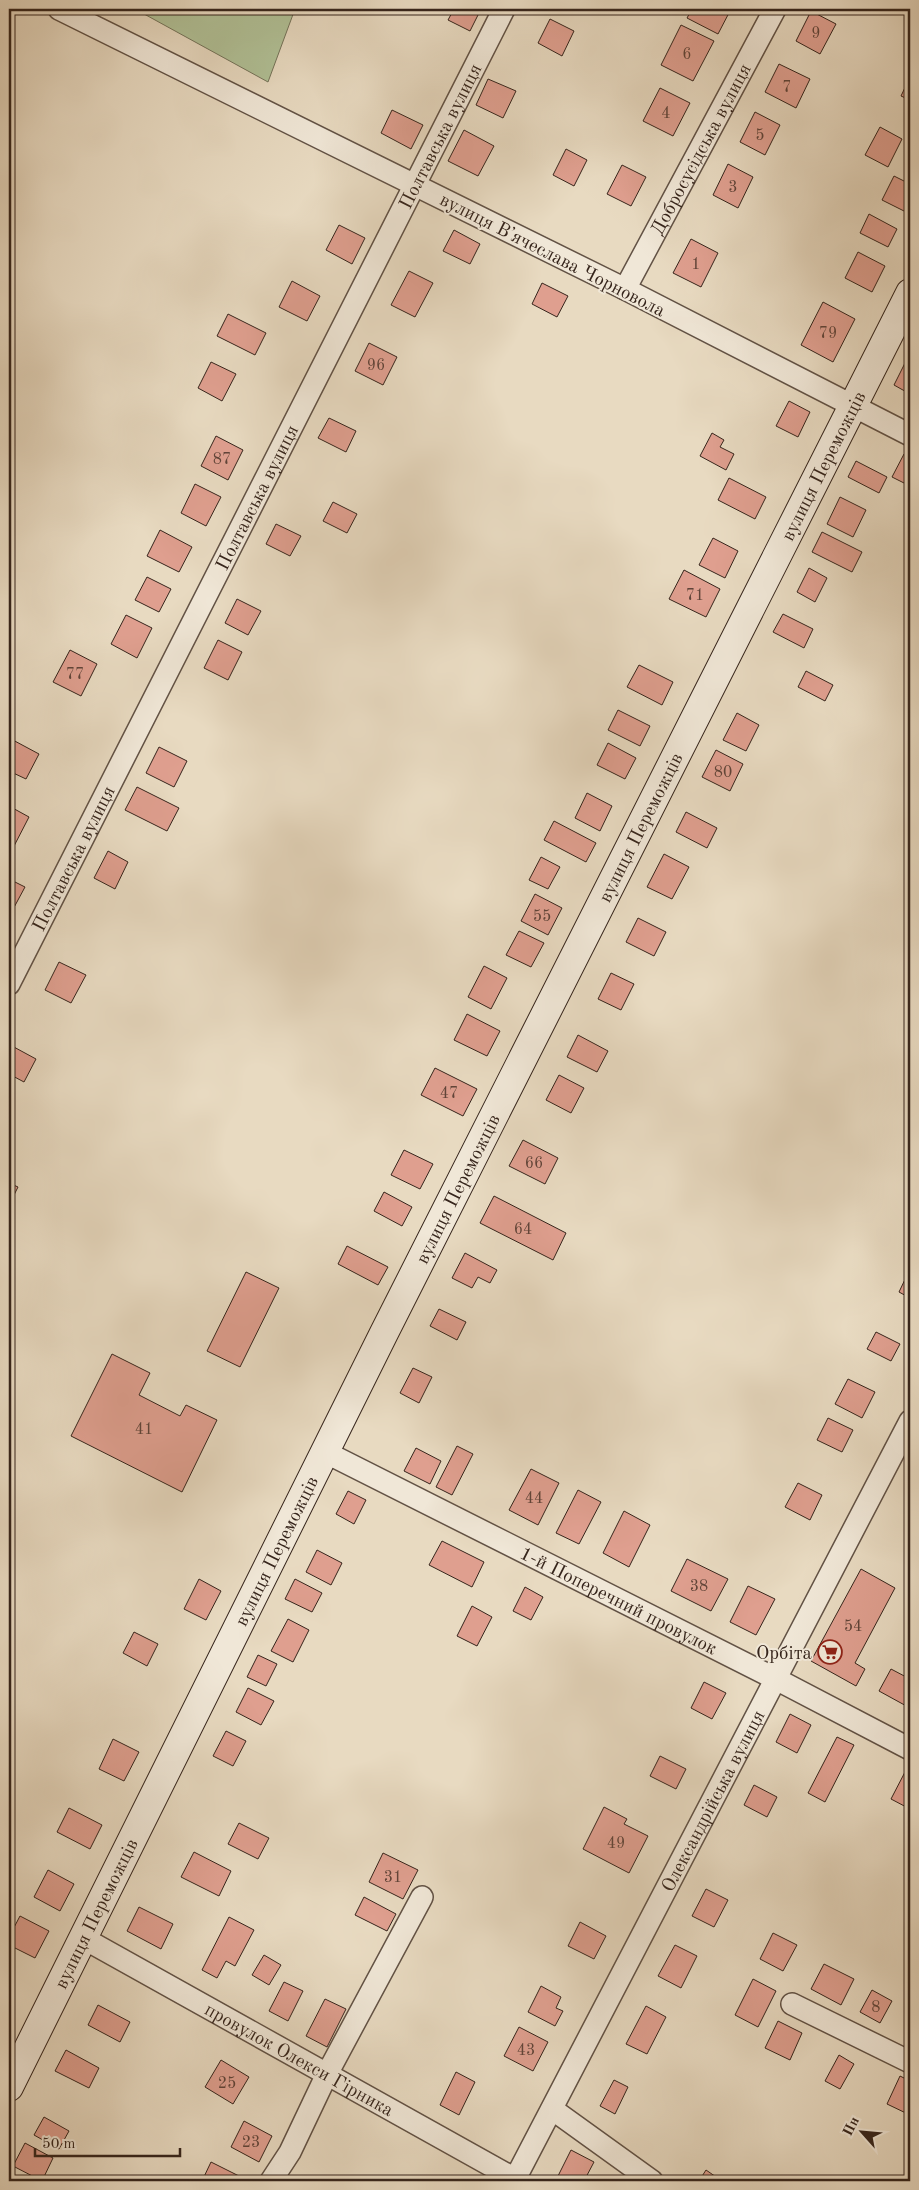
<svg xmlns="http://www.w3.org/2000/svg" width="919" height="2190" viewBox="0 0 919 2190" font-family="'Old Standard TT',serif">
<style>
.green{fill:#b1c197;stroke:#74735a}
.building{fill:#df9f8f;stroke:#36251c}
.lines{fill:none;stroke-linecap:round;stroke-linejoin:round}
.street-casing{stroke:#625245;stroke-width:24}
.secondary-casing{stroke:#36251c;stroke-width:30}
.street{stroke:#f0e7d7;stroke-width:21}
.secondary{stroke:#f0e7d7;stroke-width:28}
.labels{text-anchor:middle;stroke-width:4;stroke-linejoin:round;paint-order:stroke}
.number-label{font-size:16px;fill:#604439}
.street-label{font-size:19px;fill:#36251c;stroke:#f0e7d7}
.poi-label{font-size:19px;fill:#36251c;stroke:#f0e7d7;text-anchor:end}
</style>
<rect width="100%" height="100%" fill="#e8dac1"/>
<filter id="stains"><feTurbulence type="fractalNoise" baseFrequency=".004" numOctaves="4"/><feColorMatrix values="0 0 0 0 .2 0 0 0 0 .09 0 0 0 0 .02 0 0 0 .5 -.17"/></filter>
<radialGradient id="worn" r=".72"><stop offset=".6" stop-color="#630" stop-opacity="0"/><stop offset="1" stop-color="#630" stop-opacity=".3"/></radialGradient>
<path class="green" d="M 135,9 L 295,9 L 268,82 Z"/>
<path class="building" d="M 454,9 L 481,9 L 470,31 L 448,20 Z
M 692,9 L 731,9 L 718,34 L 687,18 Z
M 811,11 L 836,24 L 820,54 L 796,41 Z
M 550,19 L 574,31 L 562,56 L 538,43 Z
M 681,25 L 714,41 L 693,81 L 661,65 Z
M 779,64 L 810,79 L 796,108 L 765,92 Z
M 910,77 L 910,100 L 901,96 Z
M 488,79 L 516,91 L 503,118 L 476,105 Z
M 660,88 L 690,103 L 673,136 L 643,121 Z
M 392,110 L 423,125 L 411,149 L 381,133 Z
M 755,112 L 780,125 L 765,155 L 740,142 Z
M 880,127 L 902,139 L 888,167 L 865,155 Z
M 464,130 L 494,146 L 478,176 L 448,161 Z
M 566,149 L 587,160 L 574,186 L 553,175 Z
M 728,164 L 753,177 L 738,208 L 713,195 Z
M 622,165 L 646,177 L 631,206 L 607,194 Z
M 894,176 L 910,184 L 910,204 L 906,212 L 882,200 Z
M 869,214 L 897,229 L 888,247 L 860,233 Z
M 339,225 L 365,238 L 352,264 L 326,250 Z
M 454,230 L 480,244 L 470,264 L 443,251 Z
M 691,239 L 718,253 L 701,287 L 673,273 Z
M 858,252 L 885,266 L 872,292 L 845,278 Z
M 409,271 L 433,283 L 415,317 L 391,305 Z
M 292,281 L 320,296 L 307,321 L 279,307 Z
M 542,283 L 568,296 L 557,317 L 532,304 Z
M 823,302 L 855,319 L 833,362 L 801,345 Z
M 228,314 L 266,333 L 255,355 L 217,336 Z
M 369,343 L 397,357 L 383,385 L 355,371 Z
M 910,353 L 910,394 L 894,385 Z
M 211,362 L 236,374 L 222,401 L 198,388 Z
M 789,401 L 810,412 L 798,437 L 776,426 Z
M 329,418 L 356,431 L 346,452 L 318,438 Z
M 712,433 L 724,440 L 720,447 L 734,454 L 726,470 L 700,456 Z
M 216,436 L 243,450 L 228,480 L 201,466 Z
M 904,454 L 910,457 L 910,475 L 906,484 L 892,477 Z
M 856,461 L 887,477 L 879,493 L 848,477 Z
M 729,478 L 766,497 L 755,519 L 718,500 Z
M 195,484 L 221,497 L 206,526 L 181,513 Z
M 840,497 L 866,510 L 853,537 L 827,524 Z
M 333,502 L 357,514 L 347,533 L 323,521 Z
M 276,524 L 301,536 L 290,556 L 266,544 Z
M 160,530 L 192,547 L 179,572 L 147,556 Z
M 822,532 L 862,552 L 852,572 L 812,552 Z
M 713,538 L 738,551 L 725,578 L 699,565 Z
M 809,568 L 827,578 L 815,602 L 797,592 Z
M 684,570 L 720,589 L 706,617 L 669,599 Z
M 147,577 L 171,589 L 159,612 L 135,600 Z
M 237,599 L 261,611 L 248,635 L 225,623 Z
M 783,614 L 813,629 L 804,648 L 773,632 Z
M 126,615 L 152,628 L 137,658 L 111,644 Z
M 218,640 L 242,652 L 228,680 L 204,668 Z
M 70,650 L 97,664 L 81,696 L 53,682 Z
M 639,665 L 673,682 L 662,705 L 627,687 Z
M 806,671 L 833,685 L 825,701 L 798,687 Z
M 618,710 L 650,726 L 640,746 L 608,730 Z
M 737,713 L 759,725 L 746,751 L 723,740 Z
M 11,739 L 39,754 L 26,779 L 9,771 L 9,743 Z
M 608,743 L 636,758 L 625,779 L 597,765 Z
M 159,747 L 187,761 L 174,787 L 146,773 Z
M 716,750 L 743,764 L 730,791 L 702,777 Z
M 137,787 L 179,808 L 167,831 L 125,810 Z
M 587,793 L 612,806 L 600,831 L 575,818 Z
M 9,806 L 29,817 L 13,848 L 9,846 Z
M 686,812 L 717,828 L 707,848 L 676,832 Z
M 554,821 L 596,843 L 586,862 L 544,840 Z
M 108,851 L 128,862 L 115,889 L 94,878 Z
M 664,854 L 689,867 L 672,899 L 647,887 Z
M 541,857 L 560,867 L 548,889 L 529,880 Z
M 9,879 L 25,887 L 11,913 L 9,912 Z
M 535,894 L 562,908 L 548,935 L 521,921 Z
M 638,918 L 666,932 L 654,956 L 626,942 Z
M 519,931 L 544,943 L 531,967 L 506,955 Z
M 59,962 L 86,975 L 71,1003 L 45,990 Z
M 484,966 L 507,978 L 491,1009 L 468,997 Z
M 611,973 L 634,984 L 621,1010 L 598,999 Z
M 467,1014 L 500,1031 L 487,1056 L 454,1040 Z
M 578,1035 L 608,1051 L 597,1072 L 567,1057 Z
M 12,1046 L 36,1059 L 24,1082 L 9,1074 L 9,1053 Z
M 435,1068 L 477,1089 L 463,1116 L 421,1095 Z
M 559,1075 L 584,1088 L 571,1113 L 546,1100 Z
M 523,1140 L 558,1158 L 545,1184 L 509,1166 Z
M 404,1150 L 433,1164 L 420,1189 L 391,1175 Z
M 9,1183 L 18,1187 L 9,1205 Z
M 384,1192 L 412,1207 L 402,1226 L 374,1211 Z
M 494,1196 L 566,1233 L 553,1260 L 480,1223 Z
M 347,1246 L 388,1267 L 378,1285 L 338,1264 Z
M 465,1253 L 497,1270 L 490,1283 L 478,1277 L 472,1288 L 452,1278 Z
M 910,1269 L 910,1298 L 899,1292 Z
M 246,1272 L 279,1288 L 240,1367 L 207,1351 Z
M 439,1309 L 466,1322 L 457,1340 L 430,1326 Z
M 876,1332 L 900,1344 L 891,1361 L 867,1349 Z
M 112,1354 L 150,1373 L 139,1395 L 180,1416 L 186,1405 L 217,1420 L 182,1492 L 71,1436 Z
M 413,1368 L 432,1377 L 419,1403 L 400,1393 Z
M 848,1379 L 875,1392 L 862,1418 L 835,1404 Z
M 828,1418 L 853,1430 L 842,1452 L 817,1440 Z
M 457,1446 L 473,1454 L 452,1495 L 436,1487 Z
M 416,1448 L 441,1461 L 430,1484 L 404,1471 Z
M 531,1469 L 559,1483 L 538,1525 L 509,1510 Z
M 798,1483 L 822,1495 L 810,1520 L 785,1507 Z
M 578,1490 L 601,1502 L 579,1544 L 556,1533 Z
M 348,1491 L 366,1500 L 354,1524 L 336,1514 Z
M 624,1511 L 650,1525 L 629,1567 L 603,1553 Z
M 442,1541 L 484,1562 L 472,1587 L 429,1565 Z
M 317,1550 L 342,1563 L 331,1585 L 306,1572 Z
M 687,1559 L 728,1579 L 711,1611 L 671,1591 Z
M 861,1569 L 895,1588 L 855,1663 L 865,1669 L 856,1686 L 811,1661 Z
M 199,1579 L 221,1591 L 206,1620 L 184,1609 Z
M 295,1579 L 322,1593 L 312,1612 L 285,1599 Z
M 748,1586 L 775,1599 L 756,1635 L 730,1622 Z
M 525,1587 L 543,1597 L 531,1620 L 513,1611 Z
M 472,1606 L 492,1617 L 477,1646 L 457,1636 Z
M 288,1619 L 309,1630 L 293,1662 L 271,1651 Z
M 134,1632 L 158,1644 L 147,1666 L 123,1653 Z
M 258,1655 L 277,1664 L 266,1686 L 247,1677 Z
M 891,1669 L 910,1679 L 910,1708 L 879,1691 Z
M 704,1682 L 726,1693 L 712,1719 L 691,1708 Z
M 248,1688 L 274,1701 L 261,1725 L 236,1712 Z
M 790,1714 L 811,1725 L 797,1753 L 776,1742 Z
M 226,1731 L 246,1741 L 233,1766 L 213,1756 Z
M 837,1737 L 854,1745 L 825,1802 L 808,1793 Z
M 113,1739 L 139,1752 L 124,1781 L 99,1769 Z
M 660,1756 L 686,1769 L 676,1789 L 650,1776 Z
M 905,1772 L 910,1774 L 910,1809 L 891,1799 Z
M 754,1785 L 777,1797 L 767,1817 L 744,1805 Z
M 604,1807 L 627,1819 L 624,1824 L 648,1836 L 629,1873 L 583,1849 Z
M 69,1808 L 102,1825 L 90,1849 L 57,1832 Z
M 239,1823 L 269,1838 L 258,1859 L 228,1844 Z
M 194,1852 L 231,1871 L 219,1896 L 181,1877 Z
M 383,1853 L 418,1870 L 403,1899 L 369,1882 Z
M 48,1870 L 74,1884 L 60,1911 L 34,1897 Z
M 706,1889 L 728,1900 L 714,1927 L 692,1916 Z
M 364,1897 L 396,1914 L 387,1931 L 355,1915 Z
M 139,1907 L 173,1924 L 161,1949 L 127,1931 Z
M 20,1916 L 49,1931 L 35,1958 L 9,1945 L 9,1937 Z
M 229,1917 L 254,1930 L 235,1966 L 226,1961 L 217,1978 L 202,1970 Z
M 580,1922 L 606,1936 L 594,1959 L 568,1946 Z
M 773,1933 L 797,1945 L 783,1971 L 760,1959 Z
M 675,1945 L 697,1956 L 681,1988 L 658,1976 Z
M 264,1955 L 281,1965 L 269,1985 L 252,1975 Z
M 824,1964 L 854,1979 L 841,2005 L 811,1989 Z
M 753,1979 L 776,1991 L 758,2027 L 735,2015 Z
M 284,1982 L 303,1991 L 288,2021 L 269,2011 Z
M 541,1986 L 561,1997 L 556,2008 L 563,2011 L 555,2026 L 528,2012 Z
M 872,1990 L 892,2001 L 880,2023 L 860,2012 Z
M 325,1999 L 346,2009 L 327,2047 L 306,2036 Z
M 98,2005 L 130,2022 L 120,2042 L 88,2025 Z
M 646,2006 L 666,2017 L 647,2054 L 626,2044 Z
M 778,2021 L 802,2033 L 790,2060 L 765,2048 Z
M 519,2027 L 548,2042 L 533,2071 L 504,2056 Z
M 66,2050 L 99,2068 L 89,2088 L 55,2071 Z
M 839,2055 L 854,2064 L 840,2089 L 825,2081 Z
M 221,2060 L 249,2077 L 233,2104 L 205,2087 Z
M 456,2072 L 475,2082 L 459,2115 L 440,2105 Z
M 900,2076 L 910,2081 L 910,2115 L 887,2104 Z
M 614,2080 L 628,2087 L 615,2114 L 600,2106 Z
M 44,2117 L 69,2131 L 59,2149 L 34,2135 Z
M 244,2121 L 272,2136 L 259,2162 L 231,2147 Z
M 25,2143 L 53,2158 L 42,2181 L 13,2166 Z
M 571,2150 L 594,2162 L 584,2181 L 569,2181 L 558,2176 Z
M 211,2162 L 239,2176 L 236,2181 L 202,2181 Z
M 706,2170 L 722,2181 L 699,2181 Z"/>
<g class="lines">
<g class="street-casing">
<g id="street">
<path d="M 59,9 L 625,289 L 910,435"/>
<path id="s1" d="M 625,289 L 775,9"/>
<path id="s2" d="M 9,984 L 504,9"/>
<path id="s3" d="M 325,1452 L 776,1679 L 910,1749"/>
<path id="s4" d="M 83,1938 L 515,2179"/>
<path d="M 792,2004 L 910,2062"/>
<path d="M 552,2109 L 652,2181"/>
<path d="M 271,2181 L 290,2152 L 327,2074 L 422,1897"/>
<path id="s5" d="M 514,2181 L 910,1421"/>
</g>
</g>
<g class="secondary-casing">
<g id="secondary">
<path id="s6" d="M 9,2087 L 384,1333 L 910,293"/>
</g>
</g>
<use href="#street" class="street"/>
<use href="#secondary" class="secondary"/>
</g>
<defs>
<g id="supermarket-ring" transform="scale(1.25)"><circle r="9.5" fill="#f0e7d7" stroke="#8f2418" stroke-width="1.5"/><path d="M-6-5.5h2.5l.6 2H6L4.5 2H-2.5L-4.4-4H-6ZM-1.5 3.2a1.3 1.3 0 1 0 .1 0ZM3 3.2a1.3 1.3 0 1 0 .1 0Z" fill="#8f2418"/></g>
</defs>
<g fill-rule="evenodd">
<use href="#supermarket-ring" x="830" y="1652"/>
</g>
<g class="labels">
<g class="number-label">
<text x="816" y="38">9</text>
<text x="687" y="59">6</text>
<text x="787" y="92">7</text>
<text x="666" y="118">4</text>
<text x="760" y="140">5</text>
<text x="733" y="192">3</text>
<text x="696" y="269">1</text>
<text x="828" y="338">79</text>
<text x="376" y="370">96</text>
<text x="222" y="464">87</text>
<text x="695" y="600">71</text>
<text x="75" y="679">77</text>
<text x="723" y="777">80</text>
<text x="542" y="921">55</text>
<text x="449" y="1098">47</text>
<text x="534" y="1168">66</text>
<text x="523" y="1234">64</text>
<text x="144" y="1434">41</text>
<text x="534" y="1503">44</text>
<text x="699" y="1591">38</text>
<text x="853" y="1631">54</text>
<text x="616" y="1848">49</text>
<text x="393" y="1882">31</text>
<text x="876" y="2012">8</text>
<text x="526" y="2055">43</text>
<text x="227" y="2088">25</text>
<text x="251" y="2147">23</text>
</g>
<g class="street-label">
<text dy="7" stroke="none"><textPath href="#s2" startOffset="951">Полтавська вулиця</textPath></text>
<text dy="7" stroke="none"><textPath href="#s1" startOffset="159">Добросусідська вулиця</textPath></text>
<text transform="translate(553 254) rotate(27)" y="7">вулиця Вʼячеслава Чорновола</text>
<text dy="7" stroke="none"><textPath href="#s6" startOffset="1814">вулиця Переможців</textPath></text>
<text dy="7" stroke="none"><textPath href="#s2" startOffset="546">Полтавська вулиця</textPath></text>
<text dy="7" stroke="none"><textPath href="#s6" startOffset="1409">вулиця Переможців</textPath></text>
<text dy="7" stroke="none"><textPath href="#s2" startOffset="141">Полтавська вулиця</textPath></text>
<text dy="7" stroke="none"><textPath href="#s6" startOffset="1004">вулиця Переможців</textPath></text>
<text dy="7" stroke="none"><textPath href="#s6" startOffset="599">вулиця Переможців</textPath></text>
<text dy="7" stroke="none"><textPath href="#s3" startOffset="329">1-й Поперечний провулок</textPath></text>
<text dy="7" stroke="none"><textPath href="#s5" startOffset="429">Олександрійська вулиця</textPath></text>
<text dy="7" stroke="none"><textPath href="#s6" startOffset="194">вулиця Переможців</textPath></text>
<text dy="7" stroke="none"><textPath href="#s4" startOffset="248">провулок Олекси Гірника</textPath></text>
</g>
<g class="poi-label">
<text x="812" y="1659">Орбіта</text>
</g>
</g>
<rect width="919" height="2190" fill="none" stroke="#e8dac1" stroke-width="30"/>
<rect x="10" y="10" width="899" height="2170" fill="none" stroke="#36251c" stroke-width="2.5"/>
<rect x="15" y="15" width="889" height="2160" fill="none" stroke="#36251c"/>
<g transform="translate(862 2132) rotate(297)" stroke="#f0e7d7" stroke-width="4" paint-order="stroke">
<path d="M0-4L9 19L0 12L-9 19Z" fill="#36251c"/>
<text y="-8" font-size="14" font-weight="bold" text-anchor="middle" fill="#36251c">Пн</text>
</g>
<path d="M35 2148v8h145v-8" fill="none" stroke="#36251c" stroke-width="2.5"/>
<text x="42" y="2148" font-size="15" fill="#36251c" stroke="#f0e7d7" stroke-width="4" paint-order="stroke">50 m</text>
<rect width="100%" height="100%" filter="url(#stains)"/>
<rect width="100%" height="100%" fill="url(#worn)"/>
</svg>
